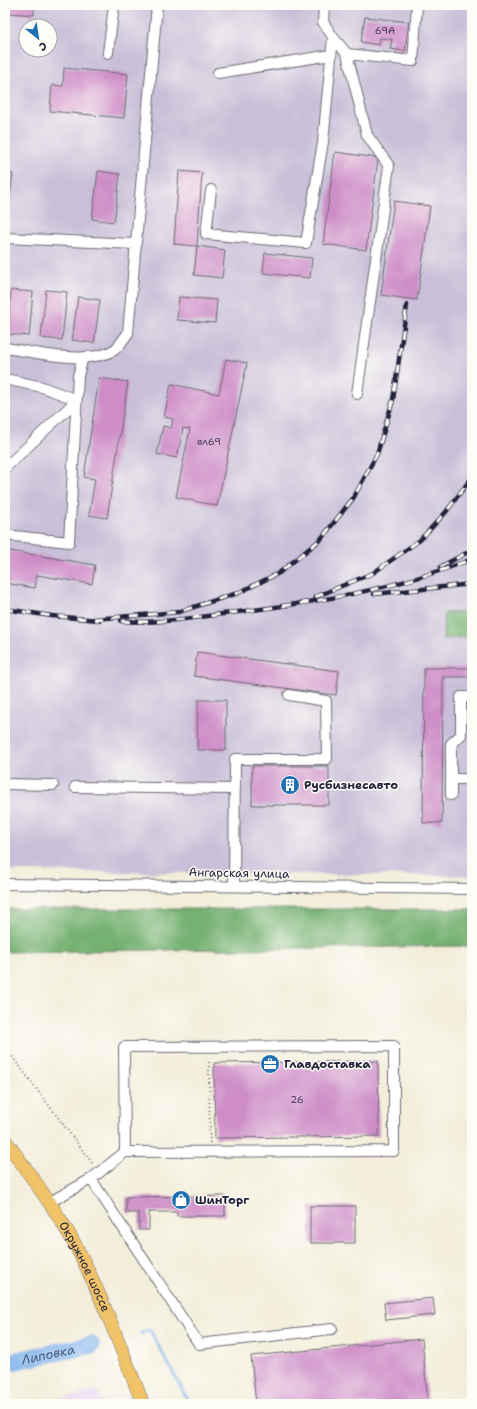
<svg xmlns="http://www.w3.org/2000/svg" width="477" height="1409" viewBox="0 0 477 1409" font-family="'Shantell Sans',sans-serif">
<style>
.built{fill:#e8d2ef}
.industrial{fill:#c9bfd8;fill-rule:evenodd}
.forest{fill:#75b171;stroke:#4c6a56}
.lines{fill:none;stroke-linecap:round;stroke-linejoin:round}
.stream{stroke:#7fb1eb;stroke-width:3}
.river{stroke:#7fb1eb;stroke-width:18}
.building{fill:#ce8dc7}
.minor-casing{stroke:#6b6973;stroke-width:12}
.major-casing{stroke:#6b6973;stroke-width:14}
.path{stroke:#6b6973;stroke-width:2;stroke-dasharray:1 3;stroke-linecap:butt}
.minor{stroke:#fff;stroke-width:10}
.major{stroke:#f1c369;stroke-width:13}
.rail-casing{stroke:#22223b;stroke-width:4.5}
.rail{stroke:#fdfcf7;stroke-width:3;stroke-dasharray:9;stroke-linecap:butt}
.labels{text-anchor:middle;stroke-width:3;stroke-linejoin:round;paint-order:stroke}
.number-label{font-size:10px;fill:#4d3d5e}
.poi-label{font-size:12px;font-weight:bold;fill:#22223b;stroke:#fdfcf7;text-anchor:start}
.street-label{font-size:12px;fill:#22223b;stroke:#fdfcf7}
.water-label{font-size:13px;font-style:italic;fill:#475b81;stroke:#fdfcf7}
</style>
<rect width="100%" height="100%" fill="#fdfcf7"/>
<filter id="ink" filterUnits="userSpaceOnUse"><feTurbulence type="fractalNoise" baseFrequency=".025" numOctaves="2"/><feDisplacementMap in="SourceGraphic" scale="8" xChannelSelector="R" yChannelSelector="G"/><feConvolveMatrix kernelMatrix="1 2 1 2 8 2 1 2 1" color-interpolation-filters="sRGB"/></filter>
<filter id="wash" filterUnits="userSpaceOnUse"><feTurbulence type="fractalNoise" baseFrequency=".012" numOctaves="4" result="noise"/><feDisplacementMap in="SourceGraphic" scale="16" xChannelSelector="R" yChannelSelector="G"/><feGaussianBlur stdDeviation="0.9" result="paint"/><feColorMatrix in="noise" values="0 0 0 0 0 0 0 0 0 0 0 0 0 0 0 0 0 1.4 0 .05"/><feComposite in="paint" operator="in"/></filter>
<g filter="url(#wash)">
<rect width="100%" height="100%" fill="#f3eeda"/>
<path class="built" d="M 97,1390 L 104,1404 L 40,1404 Z"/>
<path class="industrial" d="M 5,5 L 472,5 L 472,876 L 5,871 ZM 26,26 L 50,26 L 50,50 L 26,50 Z"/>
<path class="forest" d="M 472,612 L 472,636 L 443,639 L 444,613 Z
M 5,909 L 472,909 L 472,946 L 5,952 Z"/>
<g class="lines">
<path class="stream" d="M 141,1333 L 150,1330 L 190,1404"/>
<path class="river" id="s1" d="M 5,1363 L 91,1345"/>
</g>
<g id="blocks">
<path class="building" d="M 10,5 L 34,5 L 34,15 L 9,13 Z
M 365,17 L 409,22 L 405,51 L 390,49 L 392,39 L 380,38 L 379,45 L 361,42 Z
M 64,68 L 128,74 L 124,118 L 50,111 L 52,85 L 63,86 Z
M 335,152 L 378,158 L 366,250 L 323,244 Z
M 98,171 L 120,174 L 114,222 L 92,219 Z
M 179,171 L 202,173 L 197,246 L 174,244 Z
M 5,173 L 13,174 L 6,226 L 5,226 Z
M 394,201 L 430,206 L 417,300 L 381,295 Z
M 197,246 L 225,250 L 222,278 L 194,275 Z
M 265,253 L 312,258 L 310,278 L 263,273 Z
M 11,290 L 33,292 L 29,336 L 8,334 Z
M 46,290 L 67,292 L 62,340 L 41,338 Z
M 78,297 L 100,300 L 94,343 L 72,340 Z
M 179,297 L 217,300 L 215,323 L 177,320 Z
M 226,359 L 247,363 L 217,506 L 176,497 L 190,429 L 183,428 L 177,458 L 157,454 L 163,426 L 171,428 L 173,419 L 164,417 L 171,384 L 219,394 Z
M 99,378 L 128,382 L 107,518 L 89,515 L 95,479 L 84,477 Z
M 5,550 L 95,565 L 92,584 L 37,575 L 35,588 L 5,583 Z
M 197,652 L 339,671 L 336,695 L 194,676 Z
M 424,668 L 472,668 L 472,677 L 443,677 L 442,823 L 423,823 Z
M 198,700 L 226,700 L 226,750 L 197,750 Z
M 252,766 L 329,766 L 329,805 L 252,805 Z
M 378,1061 L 379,1136 L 215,1138 L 214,1063 Z
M 225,1196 L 225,1216 L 177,1216 L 177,1212 L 149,1212 L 149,1230 L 139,1230 L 139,1213 L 126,1213 L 126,1197 Z
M 310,1206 L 355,1206 L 355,1243 L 310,1243 Z
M 433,1298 L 435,1315 L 386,1320 L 384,1303 Z
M 422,1339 L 428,1404 L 256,1404 L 251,1356 Z"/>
</g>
</g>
<g filter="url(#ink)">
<use href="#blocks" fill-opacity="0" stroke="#6b6973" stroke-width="1"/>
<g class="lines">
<g class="minor-casing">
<path id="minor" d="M 324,5 L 323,22 L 333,37 L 347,54 L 367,135 L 389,166 L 357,394
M 108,53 L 114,5
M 347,54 L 413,61 L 417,5
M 218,73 L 331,55
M 211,190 L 206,234 L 306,243 L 323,142 L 333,37
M 5,238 L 135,244
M 5,348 C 35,352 87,366 114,350 C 119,347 124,338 128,333 L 157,5
M 5,379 L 42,387 L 77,400
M 5,468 L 77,400
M 5,535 L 69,542 L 78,376 L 83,357
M 451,779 L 472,779
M 5,784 L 53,785
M 75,787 L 234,789
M 451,795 L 451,744 L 461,735 L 461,697 L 472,697
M 5,884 L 472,889
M 234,886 L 235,759 L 327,759 L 326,701 L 289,695
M 394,1046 L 394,1151 L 125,1152 L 124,1047 Z
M 91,1179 L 199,1344 L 332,1329
M 50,1202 L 91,1179 L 125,1152"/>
</g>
<g class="major-casing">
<g id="major">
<path id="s2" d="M 5,1140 C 33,1179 62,1217 83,1260 C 106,1306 124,1356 143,1404"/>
</g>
</g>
<path class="path" d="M 5,1047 L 93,1164
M 209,1062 L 210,1143"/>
<use href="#minor" class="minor"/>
<use href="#major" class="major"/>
<g class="rail-casing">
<path id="rail" d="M 440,567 L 472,550
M 374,594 L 472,584
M 315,597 L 373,573 L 420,540 L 446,512 L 472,477
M 5,609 L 52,616 L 99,620
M 94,619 L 178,612 L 238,593 L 279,573 L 321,539 L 354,497 L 377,454 L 393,400 L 407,305
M 121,621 C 159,624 192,618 230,613 C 312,603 394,590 472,559"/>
</g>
<use href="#rail" class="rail"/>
</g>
</g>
<defs>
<g id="building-disc" transform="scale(1)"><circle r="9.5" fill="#1f6fb2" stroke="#fdfcf7"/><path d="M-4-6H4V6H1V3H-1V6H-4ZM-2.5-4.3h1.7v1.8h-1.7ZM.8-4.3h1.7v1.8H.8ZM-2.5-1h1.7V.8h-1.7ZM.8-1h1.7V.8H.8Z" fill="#fff"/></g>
<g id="office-disc" transform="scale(1)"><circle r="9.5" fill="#1f6fb2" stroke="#fdfcf7"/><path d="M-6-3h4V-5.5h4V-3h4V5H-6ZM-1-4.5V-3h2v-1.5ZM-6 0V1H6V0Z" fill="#fff"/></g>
<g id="shop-disc" transform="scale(1)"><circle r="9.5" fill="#1f6fb2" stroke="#fdfcf7"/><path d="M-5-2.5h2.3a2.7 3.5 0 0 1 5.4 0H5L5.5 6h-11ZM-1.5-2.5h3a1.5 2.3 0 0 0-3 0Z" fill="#fff"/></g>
</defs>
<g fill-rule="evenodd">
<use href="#building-disc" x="290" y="785"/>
<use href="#office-disc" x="270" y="1064"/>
<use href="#shop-disc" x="181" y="1200"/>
</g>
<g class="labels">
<g class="number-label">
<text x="385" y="34">69А</text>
<text x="209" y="445">вл69</text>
<text x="297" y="1103">26</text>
</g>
<g class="poi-label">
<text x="304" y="789">Русбизнесавто</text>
<text x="284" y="1068">Главдоставка</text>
<text x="195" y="1204">ШинТорг</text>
</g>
<g class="street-label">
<text transform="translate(239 873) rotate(1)" y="4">Ангарская улица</text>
<text dy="4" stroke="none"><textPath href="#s2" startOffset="150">Окружное шоссе</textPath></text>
</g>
<g class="water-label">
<text dy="5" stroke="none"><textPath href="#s1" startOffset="44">Липовка</textPath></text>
</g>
</g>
<rect width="477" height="1409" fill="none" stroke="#fdfcf7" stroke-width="20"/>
<g transform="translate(38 38) rotate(150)"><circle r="19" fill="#fdfcf7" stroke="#a5a5ac"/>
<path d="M0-3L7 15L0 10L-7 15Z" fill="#1f6fb2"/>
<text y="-6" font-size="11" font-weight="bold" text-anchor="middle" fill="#22223b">С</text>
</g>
</svg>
